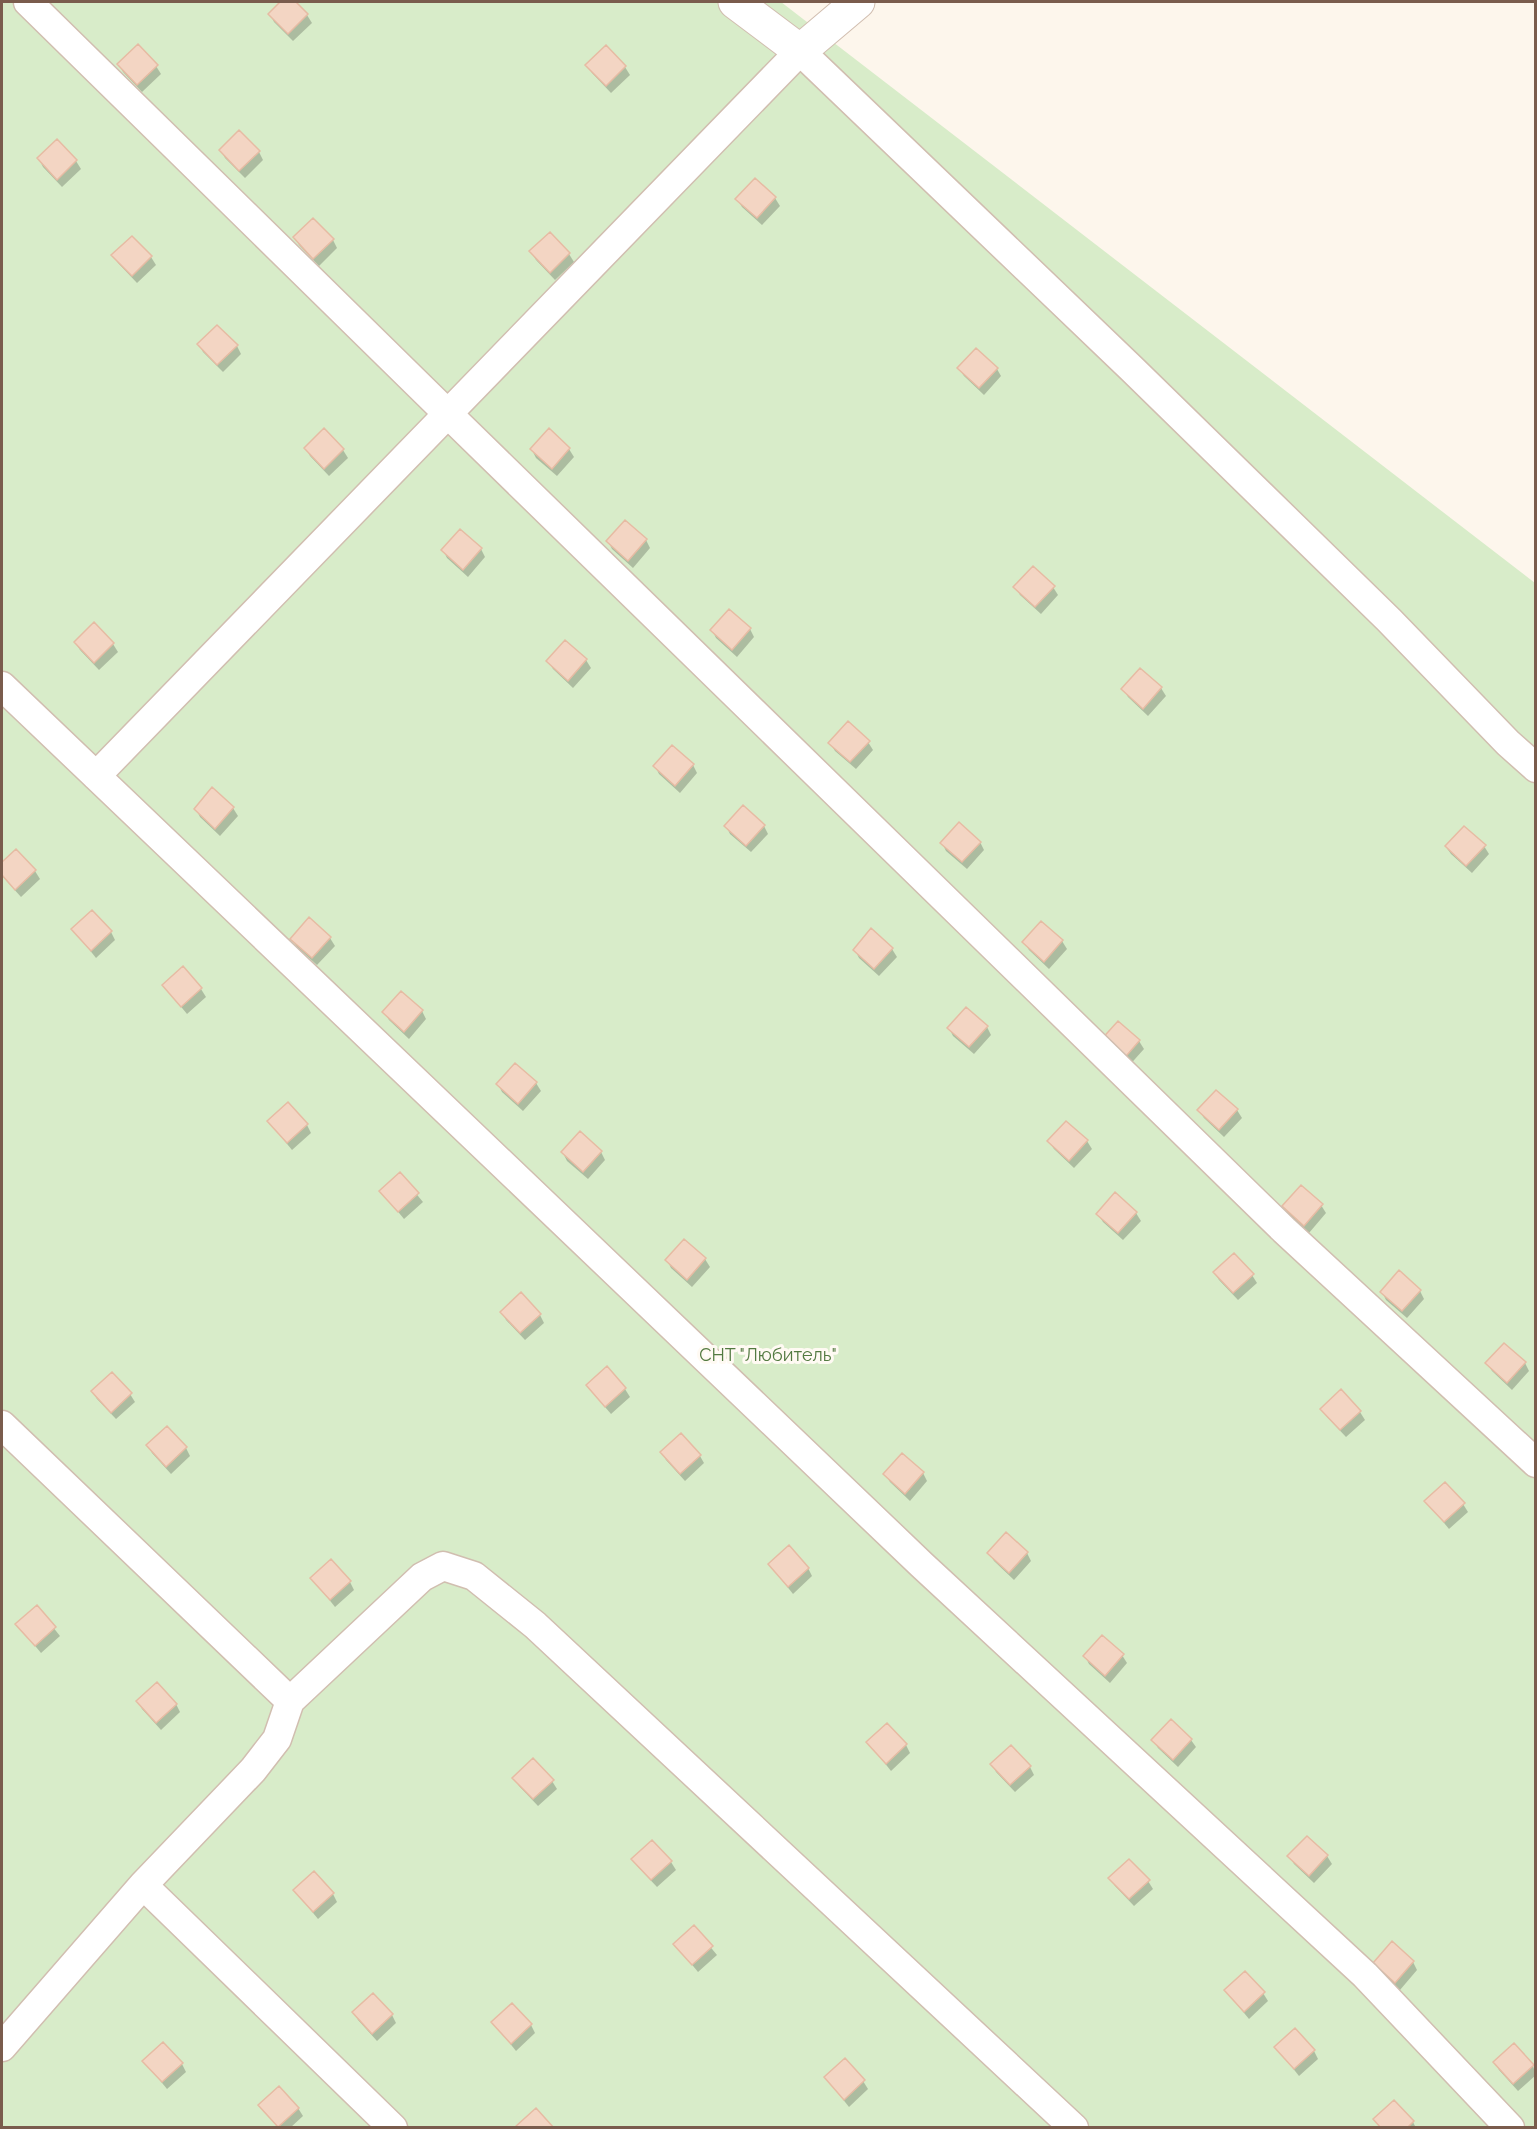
<svg xmlns="http://www.w3.org/2000/svg" width="1537" height="2129" viewBox="0 0 1537 2129" font-family="Raleway,sans-serif">
<style>
.green{fill:#d8ecc9}
.shadow{fill:#0003}
.building{fill:#f3d5c3;stroke:#e6bba3;stroke-width:1.5}
.lines{fill:none;stroke-linecap:round;stroke-linejoin:round}
.service-casing{stroke:#d1beb0;stroke-width:31}
.minor-casing{stroke:#d1beb0;stroke-width:35}
.service{stroke:#fff;stroke-width:28}
.minor{stroke:#fff;stroke-width:33}
.labels{text-anchor:middle;stroke-width:6;stroke-linejoin:round;paint-order:stroke}
.park-label{font-size:18px;fill:#537a41;stroke:#fffaf3}
</style>
<rect width="100%" height="100%" fill="#fdf6ec"/>
<path class="green" d="M 2,2 L 781,2 L 1535,583 L 1535,2127 L 2,2128 Z"/>
<path class="shadow" d="M 282,2 L 294,2 L 307,15 L 312,23 L 293,41 L 274,22 L 270,14 Z
M 606,48 L 625,67 L 630,75 L 611,93 L 592,73 L 587,65 Z
M 119,64 L 156,66 L 161,74 L 142,92 L 123,72 Z
M 221,150 L 259,152 L 263,160 L 245,178 L 225,158 Z
M 39,159 L 76,161 L 81,169 L 62,187 L 43,167 Z
M 755,180 L 775,198 L 780,206 L 762,225 L 742,207 L 737,199 Z
M 550,234 L 569,254 L 574,262 L 555,280 L 536,260 L 531,252 Z
M 295,237 L 333,240 L 337,248 L 319,266 L 299,245 Z
M 132,238 L 151,257 L 156,265 L 137,283 L 118,263 L 113,255 Z
M 217,327 L 237,346 L 241,354 L 223,372 L 203,352 L 199,344 Z
M 959,369 L 997,369 L 1001,376 L 984,395 L 964,376 Z
M 324,430 L 343,450 L 348,458 L 329,476 L 310,456 L 306,448 Z
M 549,430 L 569,449 L 574,457 L 557,476 L 536,458 L 532,450 Z
M 646,540 L 650,548 L 633,568 L 612,549 L 608,541 Z
M 481,549 L 485,557 L 468,577 L 447,558 L 443,550 Z
M 1015,587 L 1053,587 L 1058,595 L 1041,614 L 1020,595 Z
M 750,629 L 754,637 L 737,657 L 716,638 L 712,630 Z
M 75,642 L 113,644 L 118,652 L 99,670 L 80,650 Z
M 566,642 L 586,660 L 591,668 L 573,688 L 553,669 L 548,661 Z
M 1141,670 L 1161,688 L 1166,696 L 1148,716 L 1128,697 L 1123,689 Z
M 868,742 L 873,750 L 856,769 L 835,751 L 830,743 Z
M 693,765 L 697,773 L 680,793 L 659,774 L 655,766 Z
M 213,790 L 233,808 L 238,816 L 220,836 L 200,817 L 196,809 Z
M 726,826 L 764,826 L 768,834 L 751,852 L 730,834 Z
M 980,842 L 984,850 L 967,869 L 946,851 L 942,843 Z
M 1484,846 L 1489,854 L 1472,873 L 1451,854 L 1446,847 Z
M 16,851 L 35,871 L 40,879 L 21,897 L 2,876 L 2,864 Z
M 92,912 L 111,932 L 115,940 L 96,958 L 73,929 Z
M 872,930 L 892,949 L 897,957 L 879,976 L 859,958 L 855,950 Z
M 330,938 L 335,946 L 317,965 L 297,947 L 292,939 Z
M 1062,941 L 1067,949 L 1049,969 L 1029,950 L 1024,942 Z
M 164,986 L 201,989 L 206,997 L 187,1014 Z
M 422,1011 L 426,1019 L 409,1039 L 389,1020 L 384,1012 Z
M 1119,1023 L 1139,1041 L 1144,1049 L 1126,1069 Z
M 987,1027 L 991,1035 L 974,1054 L 953,1036 L 949,1028 Z
M 515,1065 L 536,1083 L 541,1091 L 523,1111 L 502,1092 L 498,1084 Z
M 1237,1110 L 1242,1118 L 1224,1137 L 1204,1118 L 1199,1111 Z
M 269,1122 L 307,1125 L 311,1133 L 292,1150 Z
M 1087,1141 L 1092,1149 L 1074,1168 L 1054,1149 L 1049,1142 Z
M 601,1152 L 605,1160 L 588,1179 L 567,1161 L 563,1153 Z
M 400,1174 L 423,1202 L 404,1219 L 381,1191 Z
M 1321,1205 L 1326,1213 L 1309,1233 L 1288,1214 L 1284,1206 Z
M 1136,1213 L 1141,1221 L 1123,1240 L 1103,1222 L 1098,1214 Z
M 705,1259 L 710,1267 L 692,1287 L 671,1268 L 667,1260 Z
M 1214,1272 L 1252,1275 L 1257,1283 L 1238,1300 L 1219,1280 Z
M 1420,1291 L 1424,1299 L 1407,1318 L 1386,1300 L 1382,1292 Z
M 502,1312 L 540,1315 L 544,1323 L 525,1340 L 506,1320 Z
M 1487,1363 L 1525,1363 L 1529,1371 L 1512,1390 L 1492,1371 Z
M 587,1386 L 625,1389 L 630,1397 L 611,1414 Z
M 92,1391 L 130,1394 L 135,1402 L 116,1419 L 97,1399 Z
M 1341,1392 L 1360,1412 L 1365,1420 L 1346,1437 L 1327,1417 L 1322,1409 Z
M 167,1428 L 186,1448 L 190,1456 L 171,1474 L 152,1453 L 148,1445 Z
M 662,1453 L 700,1456 L 704,1463 L 685,1481 L 666,1460 Z
M 923,1473 L 927,1481 L 910,1501 L 890,1482 L 885,1474 Z
M 1426,1501 L 1463,1504 L 1468,1512 L 1449,1529 Z
M 989,1553 L 1027,1553 L 1031,1561 L 1014,1580 L 994,1561 Z
M 770,1565 L 808,1568 L 812,1576 L 793,1594 Z
M 312,1578 L 350,1582 L 354,1590 L 335,1607 Z
M 37,1607 L 60,1636 L 41,1653 L 17,1624 Z
M 1122,1655 L 1127,1663 L 1110,1683 L 1089,1664 L 1085,1656 Z
M 138,1701 L 176,1704 L 180,1712 L 161,1730 L 142,1709 Z
M 1153,1740 L 1191,1740 L 1196,1747 L 1178,1767 L 1158,1748 Z
M 868,1742 L 906,1745 L 910,1753 L 891,1771 Z
M 1011,1747 L 1030,1767 L 1034,1775 L 1015,1792 L 996,1772 L 992,1764 Z
M 514,1778 L 552,1781 L 557,1789 L 538,1806 L 519,1786 Z
M 652,1842 L 671,1862 L 676,1870 L 657,1887 L 638,1867 L 633,1859 Z
M 1289,1856 L 1327,1856 L 1332,1864 L 1314,1883 L 1294,1864 Z
M 1110,1878 L 1148,1881 L 1153,1889 L 1134,1906 L 1115,1886 Z
M 295,1891 L 333,1894 L 337,1902 L 318,1919 Z
M 694,1927 L 717,1955 L 698,1972 L 675,1944 Z
M 1413,1962 L 1417,1970 L 1400,1990 L 1380,1971 L 1375,1963 Z
M 1225,1990 L 1263,1993 L 1268,2001 L 1249,2019 Z
M 373,1995 L 392,2015 L 396,2023 L 377,2041 L 358,2020 L 354,2012 Z
M 493,2022 L 531,2025 L 535,2033 L 516,2051 Z
M 1276,2047 L 1314,2051 L 1318,2059 L 1299,2076 Z
M 144,2061 L 182,2064 L 186,2072 L 167,2089 Z
M 1495,2062 L 1533,2066 L 1536,2075 L 1518,2091 L 1499,2070 Z
M 826,2078 L 863,2081 L 868,2089 L 849,2107 Z
M 260,2105 L 298,2108 L 303,2116 L 290,2128 L 278,2128 Z
M 1375,2119 L 1413,2122 L 1416,2128 L 1380,2128 Z"/>
<path class="building" d="M 280,2 L 296,2 L 308,14 L 288,34 L 268,14 Z
M 138,44 L 158,65 L 137,85 L 117,64 Z
M 606,45 L 626,66 L 606,86 L 585,65 Z
M 239,130 L 260,151 L 239,171 L 219,150 Z
M 57,139 L 77,160 L 57,180 L 37,158 Z
M 755,178 L 776,197 L 757,218 L 735,199 Z
M 313,218 L 334,239 L 313,259 L 293,237 Z
M 550,232 L 570,253 L 550,273 L 529,251 Z
M 132,236 L 152,256 L 132,276 L 111,255 Z
M 217,325 L 238,345 L 217,365 L 197,344 Z
M 976,348 L 998,368 L 979,388 L 957,368 Z
M 324,428 L 344,449 L 324,469 L 304,448 Z
M 549,428 L 570,448 L 552,469 L 530,449 Z
M 625,520 L 647,539 L 628,561 L 606,541 Z
M 460,529 L 482,548 L 463,570 L 441,550 Z
M 1033,566 L 1055,586 L 1035,607 L 1013,587 Z
M 729,609 L 751,628 L 732,650 L 710,630 Z
M 94,622 L 114,643 L 94,663 L 74,642 Z
M 565,640 L 587,659 L 568,681 L 546,661 Z
M 1140,668 L 1162,687 L 1143,709 L 1121,689 Z
M 848,721 L 870,741 L 850,762 L 828,743 Z
M 672,745 L 694,764 L 675,786 L 653,766 Z
M 212,787 L 234,807 L 215,829 L 194,809 Z
M 743,805 L 765,825 L 746,846 L 724,826 Z
M 959,822 L 981,842 L 962,862 L 940,843 Z
M 1464,826 L 1486,845 L 1466,866 L 1445,846 Z
M 16,849 L 36,870 L 15,890 L 2,875 L 2,862 Z
M 92,910 L 112,931 L 91,951 L 71,929 Z
M 309,917 L 331,937 L 312,958 L 290,939 Z
M 1041,921 L 1063,940 L 1044,962 L 1022,942 Z
M 871,928 L 893,948 L 874,969 L 853,950 Z
M 183,966 L 202,988 L 181,1007 L 162,985 Z
M 401,991 L 423,1010 L 404,1032 L 382,1012 Z
M 966,1007 L 988,1026 L 969,1047 L 947,1028 Z
M 1118,1021 L 1140,1040 L 1121,1062 L 1099,1042 Z
M 515,1063 L 537,1082 L 518,1104 L 496,1084 Z
M 1216,1090 L 1238,1109 L 1219,1130 L 1197,1110 Z
M 288,1102 L 308,1124 L 287,1143 L 267,1121 Z
M 1066,1121 L 1088,1140 L 1069,1161 L 1047,1141 Z
M 580,1131 L 602,1151 L 583,1172 L 561,1152 Z
M 400,1172 L 419,1193 L 398,1212 L 379,1191 Z
M 1301,1185 L 1323,1204 L 1304,1226 L 1282,1206 Z
M 1115,1192 L 1137,1212 L 1118,1233 L 1096,1214 Z
M 684,1239 L 706,1258 L 687,1280 L 665,1260 Z
M 1234,1253 L 1254,1274 L 1233,1293 L 1213,1272 Z
M 1399,1270 L 1421,1290 L 1402,1311 L 1380,1292 Z
M 521,1292 L 541,1314 L 520,1333 L 500,1312 Z
M 1504,1343 L 1526,1362 L 1507,1383 L 1485,1363 Z
M 607,1366 L 626,1388 L 605,1407 L 586,1385 Z
M 112,1372 L 132,1393 L 111,1413 L 91,1391 Z
M 1341,1389 L 1361,1411 L 1340,1430 L 1320,1409 Z
M 167,1426 L 187,1447 L 166,1467 L 146,1445 Z
M 681,1433 L 701,1455 L 680,1474 L 660,1452 Z
M 902,1453 L 924,1472 L 905,1494 L 883,1474 Z
M 1445,1482 L 1465,1503 L 1444,1522 L 1424,1501 Z
M 1006,1532 L 1028,1552 L 1009,1573 L 987,1553 Z
M 789,1545 L 809,1568 L 788,1587 L 768,1564 Z
M 331,1559 L 351,1581 L 330,1600 L 310,1578 Z
M 37,1605 L 56,1627 L 35,1646 L 15,1624 Z
M 1102,1635 L 1124,1654 L 1105,1676 L 1083,1656 Z
M 157,1682 L 177,1704 L 156,1723 L 136,1701 Z
M 1171,1719 L 1192,1739 L 1173,1760 L 1151,1740 Z
M 887,1723 L 907,1744 L 886,1764 L 866,1742 Z
M 1011,1745 L 1031,1766 L 1010,1785 L 990,1764 Z
M 533,1758 L 554,1780 L 533,1799 L 512,1778 Z
M 1307,1836 L 1328,1855 L 1309,1876 L 1287,1856 Z
M 652,1840 L 672,1861 L 651,1880 L 631,1859 Z
M 1129,1859 L 1150,1880 L 1129,1899 L 1108,1878 Z
M 314,1871 L 334,1893 L 313,1912 L 293,1890 Z
M 694,1925 L 713,1946 L 692,1965 L 673,1944 Z
M 1392,1941 L 1414,1961 L 1395,1983 L 1373,1963 Z
M 1245,1971 L 1265,1992 L 1244,2012 L 1224,1990 Z
M 373,1993 L 393,2014 L 372,2034 L 352,2012 Z
M 512,2003 L 532,2024 L 511,2044 L 491,2022 Z
M 1295,2028 L 1315,2050 L 1294,2069 L 1274,2047 Z
M 163,2042 L 183,2063 L 162,2082 L 142,2061 Z
M 1514,2043 L 1534,2065 L 1513,2084 L 1493,2062 Z
M 845,2058 L 865,2080 L 844,2100 L 824,2077 Z
M 279,2086 L 299,2108 L 278,2127 L 258,2105 Z
M 1394,2100 L 1414,2121 L 1407,2128 L 1381,2128 L 1373,2119 Z
M 536,2108 L 554,2128 L 516,2128 L 515,2127 Z"/>
<g class="lines">
<g class="service-casing">
<path id="service" d="M 28,2 L 448,414 L 1284,1230 L 1536,1463
M 2,686 L 922,1565 L 1365,1975 L 1510,2128
M 96,776 L 800,51 L 1132,369 L 1389,620 L 1508,743 L 1536,768
M 2,1425 L 290,1701 L 422,1577 L 443,1566 L 474,1576 L 535,1625 L 1074,2128
M 143,1885 L 393,2128
M 2,2047 L 143,1885 L 253,1770 L 277,1739 L 290,1701"/>
</g>
<g class="minor-casing">
<path id="minor" d="M 735,2 L 800,51 L 858,2"/>
</g>
<use href="#service" class="service"/>
<use href="#minor" class="minor"/>
</g>
<g class="labels">
<g class="park-label">
<text x="768" y="1361">СНТ "Любитель"</text>
</g>
</g>
<rect width="1537" height="2129" fill="none" stroke="#7a5c4d" stroke-width="6"/>
</svg>
